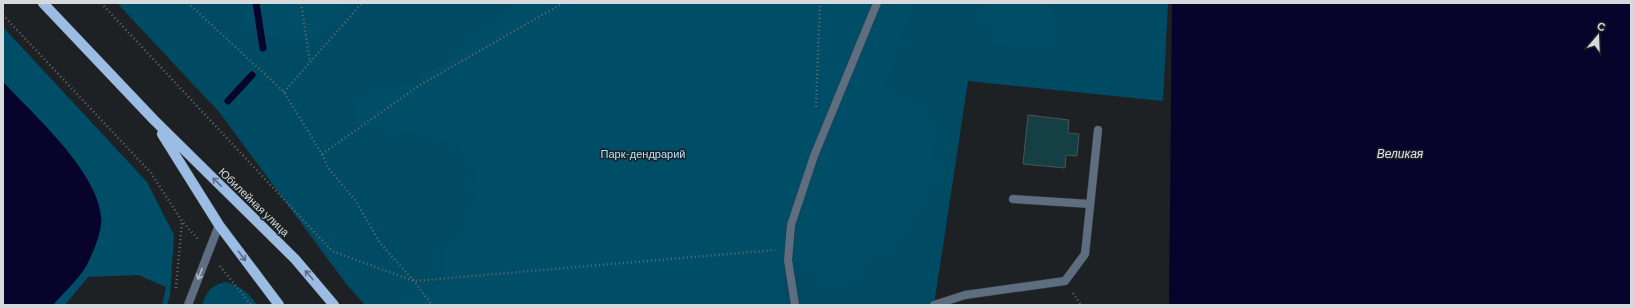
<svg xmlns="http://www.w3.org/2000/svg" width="1634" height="308" viewBox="0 0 1634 308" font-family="Barlow,sans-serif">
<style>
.green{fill:#004b64}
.forest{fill:#004d67}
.water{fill:#07032b}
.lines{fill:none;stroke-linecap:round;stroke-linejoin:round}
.stream{stroke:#07032b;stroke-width:7}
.building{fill:#143f43;stroke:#4d5354}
.service-casing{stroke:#373b3e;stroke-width:9}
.tertiary-casing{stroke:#373b3e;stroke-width:9}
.primary-casing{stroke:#373b3e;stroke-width:11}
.path{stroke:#666a6c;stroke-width:2.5;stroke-dasharray:1 3;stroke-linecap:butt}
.service{stroke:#5e6e81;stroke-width:8}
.tertiary{stroke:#5e6e81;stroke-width:8}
.primary{stroke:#9bbce3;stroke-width:10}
.oneway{stroke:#5c6e84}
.oneway2{stroke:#b3bac1}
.labels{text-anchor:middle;stroke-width:3;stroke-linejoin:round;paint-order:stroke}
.park-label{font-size:11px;fill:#aee4fd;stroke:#1d2124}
.street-label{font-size:11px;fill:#d7dadc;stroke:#1d2124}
.water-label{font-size:12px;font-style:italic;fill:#dfe2f2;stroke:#1d2124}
</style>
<rect width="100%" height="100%" fill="#1d2124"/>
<path class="green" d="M 117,3 L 1168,3 L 1163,101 L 968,81 L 934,305 L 365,305 L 347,285 L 219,112 Z
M 226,282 C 241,287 248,292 257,305 L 202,305 C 208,291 210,285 226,282 Z"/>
<path class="forest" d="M 245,3 L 351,3 L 316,40 L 259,36 C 252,27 239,16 245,3 Z
M 515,3 L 913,3 L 884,90 L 939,123 L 926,198 L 901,238 L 833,288 L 807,265 L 788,260 L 778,265 L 784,305 L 406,305 L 445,281 L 445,246 L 461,231 L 478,180 L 455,141 L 357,124 L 357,102 L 417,80 L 446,62 Z
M 986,3 L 1046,3 C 1054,11 1055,19 1056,30 L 1040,46 L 1029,48 L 994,44 Z
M 3,27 L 147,182 L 174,235 L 170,296 L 167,305 L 162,305 L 166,287 L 138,275 L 88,277 L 65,305 L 53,305 L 84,268 L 67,150 L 3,82 Z"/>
<path class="water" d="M 1172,3 L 1631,3 L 1631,305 L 1169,305 Z
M 3,82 C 33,114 97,171 101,216 C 103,230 92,256 85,268 C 77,281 63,293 53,305 L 3,305 Z"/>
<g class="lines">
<path class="stream" d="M 256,3 L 263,48
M 228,101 L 252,75"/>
</g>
<path class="building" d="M 1028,115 L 1069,120 L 1068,133 L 1079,134 L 1077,156 L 1066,155 L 1065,168 L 1023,164 Z"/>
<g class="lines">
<g class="service-casing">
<path id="service" d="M 1013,199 L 1090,204
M 795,305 L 788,260 L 791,225 L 814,156 L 877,3
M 934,305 L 965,295 L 1065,281 L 1085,254 L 1098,130"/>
</g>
<g class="tertiary-casing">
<path id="tertiary" d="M 188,305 L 219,225"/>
</g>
<g class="primary-casing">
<path id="primary" d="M 43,3 L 154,120 L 295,259 L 334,305
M 162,134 L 219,225 L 279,305"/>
</g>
<path class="path" d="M 101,3 L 332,251 L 414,281 L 775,250
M 188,3 L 284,92 L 322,154 L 328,168 L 355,200 L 380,243 L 414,281 L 432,305
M 301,3 L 310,62
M 3,15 L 151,173 L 182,221 L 198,239
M 284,92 L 362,3
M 816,107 L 820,3
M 322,154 L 420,85 L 563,3
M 220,266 L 251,305
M 176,288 L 182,222
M 1073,293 L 1081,305"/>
<use href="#service" class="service"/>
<use href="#tertiary" class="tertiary"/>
<use href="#primary" class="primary"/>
</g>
<defs><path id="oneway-shaft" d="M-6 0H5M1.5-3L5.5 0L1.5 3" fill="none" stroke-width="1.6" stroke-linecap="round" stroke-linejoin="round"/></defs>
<g class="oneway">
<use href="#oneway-shaft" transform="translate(217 182) rotate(-136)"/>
<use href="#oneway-shaft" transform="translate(242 256) rotate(53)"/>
<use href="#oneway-shaft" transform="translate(309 275) rotate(-130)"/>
</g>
<use class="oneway2" href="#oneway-shaft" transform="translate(200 274) rotate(111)"/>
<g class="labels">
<g class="park-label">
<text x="643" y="158">Парк-дендрарий</text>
</g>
<g class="street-label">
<text transform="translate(254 202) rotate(44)" y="4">Юбилейная улица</text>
</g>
<g class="water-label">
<text x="1400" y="158">Великая</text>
</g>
</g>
<rect width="1634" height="308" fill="none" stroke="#d7dadc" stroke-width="8"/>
<g transform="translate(1598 36) rotate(19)" stroke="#1d2124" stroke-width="3" paint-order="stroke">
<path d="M0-3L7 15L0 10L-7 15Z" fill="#d7dadc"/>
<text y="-6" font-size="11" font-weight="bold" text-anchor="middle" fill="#d7dadc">С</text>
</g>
</svg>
